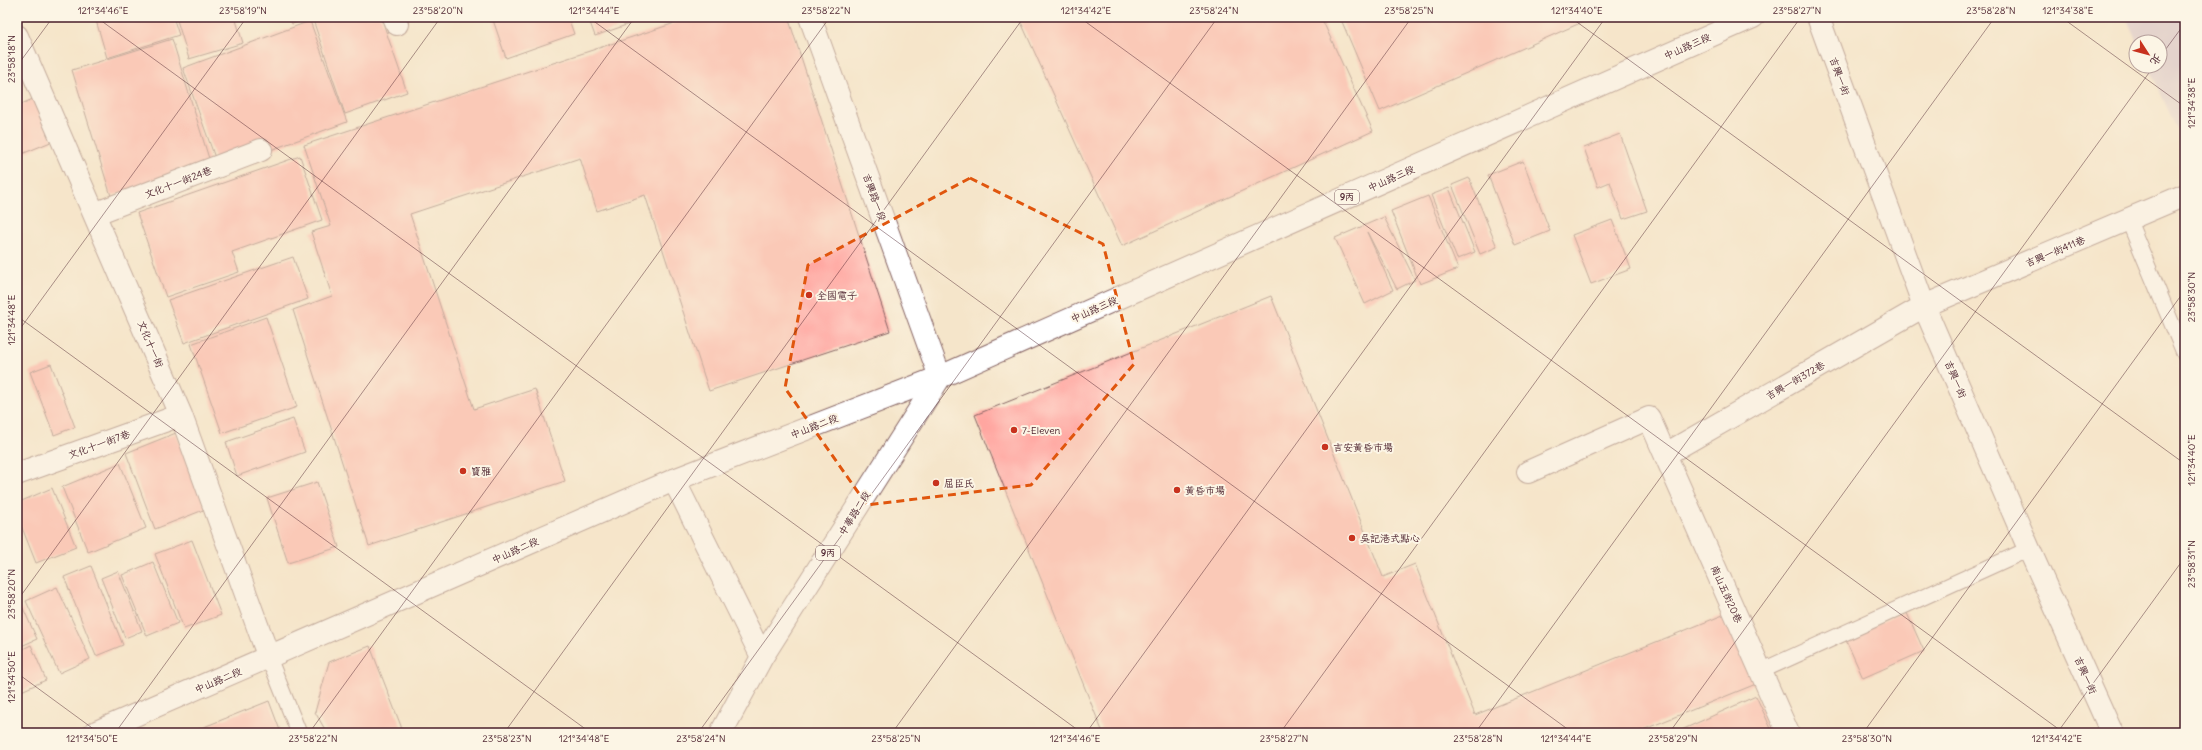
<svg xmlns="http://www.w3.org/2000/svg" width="2202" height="750" viewBox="0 0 2202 750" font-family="Delius,'LXGW WenKai TC',sans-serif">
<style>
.industrial{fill:#cfbdce}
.building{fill:#ffa6a0}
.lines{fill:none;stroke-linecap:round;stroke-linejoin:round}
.lane-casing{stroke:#866463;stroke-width:17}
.street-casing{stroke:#866463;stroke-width:24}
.secondary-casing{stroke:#866463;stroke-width:24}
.primary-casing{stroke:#866463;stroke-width:24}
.lane{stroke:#fff;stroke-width:15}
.street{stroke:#fff;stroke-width:22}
.secondary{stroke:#fff;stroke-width:22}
.primary{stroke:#fff;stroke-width:22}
.marked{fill:none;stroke:#e0560e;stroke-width:3;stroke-dasharray:8 5;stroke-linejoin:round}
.ticks{fill:none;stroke:#4a1f2b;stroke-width:1;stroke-opacity:0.45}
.poi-dot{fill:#c8321e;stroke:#fcf5e5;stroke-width:1.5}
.labels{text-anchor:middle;stroke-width:4;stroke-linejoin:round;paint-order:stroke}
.shield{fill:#fcf5e5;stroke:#7f5f63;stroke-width:1}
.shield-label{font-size:9px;font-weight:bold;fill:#4a1f2b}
.street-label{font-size:10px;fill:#4a1f2b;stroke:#fcf5e5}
.poi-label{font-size:10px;fill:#4a1f2b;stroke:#fcf5e5;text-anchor:start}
.neatline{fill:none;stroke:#4a1f2b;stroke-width:1.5}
.ticks-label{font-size:10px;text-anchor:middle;fill:#4a1f2b}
</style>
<rect width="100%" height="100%" fill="#fcf5e5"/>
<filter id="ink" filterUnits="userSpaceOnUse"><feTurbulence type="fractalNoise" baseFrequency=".025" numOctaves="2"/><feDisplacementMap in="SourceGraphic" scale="8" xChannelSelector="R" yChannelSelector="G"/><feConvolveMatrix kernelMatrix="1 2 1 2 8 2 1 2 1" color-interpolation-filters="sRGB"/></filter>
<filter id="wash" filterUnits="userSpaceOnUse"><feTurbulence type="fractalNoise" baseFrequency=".012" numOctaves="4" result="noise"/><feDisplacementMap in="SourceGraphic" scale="16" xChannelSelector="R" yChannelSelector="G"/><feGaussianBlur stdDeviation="0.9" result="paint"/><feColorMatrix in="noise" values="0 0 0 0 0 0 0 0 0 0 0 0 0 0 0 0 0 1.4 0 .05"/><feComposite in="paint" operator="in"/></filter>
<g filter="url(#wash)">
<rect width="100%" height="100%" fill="#f5e5ca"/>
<path class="industrial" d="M 2126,17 L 2185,17 L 2185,147 L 2148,66 L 2160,66 L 2160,42 L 2137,42 Z"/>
<g id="blocks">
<path class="building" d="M 95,17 L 173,17 L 179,35 L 107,58 Z
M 176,17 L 235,17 L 243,43 L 189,59 Z
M 290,17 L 381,17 L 407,92 L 345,114 L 312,17 L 292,24 Z
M 492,17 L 568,17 L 574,34 L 506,58 Z
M 588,17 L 649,17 L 595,36 Z
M 693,17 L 788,17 L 890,331 L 709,391 L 645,195 L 597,211 L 580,158 L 410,214 L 474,409 L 535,389 L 565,481 L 369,546 L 293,310 L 332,296 L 311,232 L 331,226 L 304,145 Z
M 1027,17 L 1321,17 L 1373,131 L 1122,246 L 1020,20 Z
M 1340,17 L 1594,17 L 1380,111 Z
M 310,21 L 347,122 L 219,169 L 183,68 Z
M 172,39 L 211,165 L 111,196 L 72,70 Z
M 35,98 L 53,141 L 17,156 L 17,106 Z
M 1620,134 L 1647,211 L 1623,219 L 1610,182 L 1598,187 L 1584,148 Z
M 300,156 L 322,220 L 232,252 L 239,272 L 166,297 L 137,213 Z
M 1523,161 L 1550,231 L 1515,245 L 1488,175 Z
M 1469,178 L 1497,247 L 1480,254 L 1452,185 Z
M 1449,188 L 1475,252 L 1457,259 L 1431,195 Z
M 1428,196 L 1458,269 L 1420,284 L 1391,211 Z
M 1384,217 L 1415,280 L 1397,289 L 1367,232 L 1393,290 L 1365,304 L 1335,238 Z
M 1612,220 L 1631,269 L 1591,284 L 1572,235 Z
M 293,257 L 308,299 L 184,343 L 168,300 Z
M 1271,296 L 1383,577 L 1415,564 L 1475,715 L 1728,613 L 1756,684 L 1635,733 L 1103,733 L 975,415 Z
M 266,317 L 297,407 L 222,433 L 191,344 Z
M 51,364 L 75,427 L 54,435 L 30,372 Z
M 17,384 L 22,399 L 17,401 Z
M 293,419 L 305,452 L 237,476 L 226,442 Z
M 176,433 L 206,509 L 155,529 L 126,453 Z
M 120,463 L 146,528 L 88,552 L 62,487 Z
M 317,482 L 339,547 L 288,563 L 267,498 Z
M 52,488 L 76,547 L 36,563 L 17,515 L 17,503 Z
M 192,540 L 221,615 L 184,629 L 155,554 Z
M 153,562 L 178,623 L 147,636 L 122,575 Z
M 91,566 L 123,645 L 96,656 L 64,577 Z
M 118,571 L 142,631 L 125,638 L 101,578 Z
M 57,587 L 90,659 L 59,673 L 26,601 Z
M 23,608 L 37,639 L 17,648 L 17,611 Z
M 1906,611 L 1924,651 L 1863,678 L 1845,638 Z
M 31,645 L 46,680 L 17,693 L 17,652 Z
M 370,646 L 401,726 L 402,733 L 327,733 L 315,712 L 329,662 Z
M 1756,696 L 1773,733 L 1675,733 Z
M 269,701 L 281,733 L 189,733 Z"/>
</g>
</g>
<g filter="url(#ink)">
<use href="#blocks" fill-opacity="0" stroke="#866463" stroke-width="1"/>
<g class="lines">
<g class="lane-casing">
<path id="lane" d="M 2128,219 L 2185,355
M 269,658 L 299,733
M 1761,671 L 2029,549"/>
</g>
<g class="street-casing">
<path id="street" d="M 394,17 L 397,24
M 1818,17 L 1924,306 L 2029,549 L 2112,733
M 17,36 L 181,415 L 269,658
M 94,214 L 261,150
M 1666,454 L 1924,306 L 2185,195
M 1528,472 L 1649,418 L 1788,733
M 17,474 L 181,415"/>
</g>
<g class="secondary-casing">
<path id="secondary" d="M 94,733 L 674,480 L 940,377 L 810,17"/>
</g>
<g class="primary-casing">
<path id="primary" d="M 674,480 L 762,657
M 721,733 L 762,657 L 940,377 L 1753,17"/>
</g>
<use href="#lane" class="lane"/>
<use href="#street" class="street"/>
<use href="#secondary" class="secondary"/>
<use href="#primary" class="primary"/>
</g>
</g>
<path d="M0 0H2202V750H0ZM 970,178 L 1103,244 L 1134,364 L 1031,485 L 867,505 L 785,388 L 808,265 Z" fill="#f5e5ca" fill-opacity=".55" fill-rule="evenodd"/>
<path class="marked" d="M 970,178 L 1103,244 L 1134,364 L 1031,485 L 867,505 L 785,388 L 808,265 Z"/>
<path class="ticks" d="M 96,17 L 1082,733M 588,17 L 1573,733M 1079,17 L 2064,733M 1570,17 L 2185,464M 2061,17 L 2185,107M 2160,57 L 2185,23M 17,66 L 53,17M 17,316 L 591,733M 17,333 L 247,17M 17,601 L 441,17M 17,673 L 99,733M 115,733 L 635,17M 309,733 L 830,17M 504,733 L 1024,17M 698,733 L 1218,17M 892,733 L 1412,17M 1086,733 L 1606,17M 1280,733 L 1801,17M 1475,733 L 1995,17M 1669,733 L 2154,66M 1863,733 L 2185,290M 2057,733 L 2185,557"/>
<g class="poi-dot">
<circle cx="809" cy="295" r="4"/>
<circle cx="1014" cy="430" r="4"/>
<circle cx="1325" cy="447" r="4"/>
<circle cx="463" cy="471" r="4"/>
<circle cx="936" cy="483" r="4"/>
<circle cx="1177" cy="490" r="4"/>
<circle cx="1352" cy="538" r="4"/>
</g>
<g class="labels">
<g class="shield">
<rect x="1335" y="190" width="24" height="14" rx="3"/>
<rect x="816" y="546" width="24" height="14" rx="3"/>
</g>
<g class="shield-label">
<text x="1347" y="200">9丙</text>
<text x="828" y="556">9丙</text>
</g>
<g class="street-label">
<text transform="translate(1687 46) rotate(-24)" y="4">中山路三段</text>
<text transform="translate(1840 76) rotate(70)" y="4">吉興一街</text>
<text transform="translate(1391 178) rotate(-24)" y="4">中山路三段</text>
<text transform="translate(178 182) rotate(-21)" y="4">文化十一街24巷</text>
<text transform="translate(875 197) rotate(70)" y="4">吉興路一段</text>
<text transform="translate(2055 251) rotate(-23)" y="4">吉興一街411巷</text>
<text transform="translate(1094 309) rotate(-24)" y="4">中山路三段</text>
<text transform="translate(151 344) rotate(67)" y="4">文化十一街</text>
<text transform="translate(1956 379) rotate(67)" y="4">吉興一街</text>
<text transform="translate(1795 380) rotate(-30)" y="4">吉興一街372巷</text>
<text transform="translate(814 426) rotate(-21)" y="4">中山路二段</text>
<text transform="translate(99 444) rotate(-20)" y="4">文化十一街7巷</text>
<text transform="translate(854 513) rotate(-58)" y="4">中華路二段</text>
<text transform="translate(515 550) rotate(-24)" y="4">中山路二段</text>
<text transform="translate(1727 594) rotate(66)" y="4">南山五街20巷</text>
<text transform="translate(2086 675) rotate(66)" y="4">吉興一街</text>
<text transform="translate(218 680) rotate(-23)" y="4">中山路二段</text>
</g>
<g class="poi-label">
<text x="817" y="299">全國電子</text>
<text x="1022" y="434">7-Eleven</text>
<text x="1333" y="451">吉安黃昏市場</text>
<text x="471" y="475">寶雅</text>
<text x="944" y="487">屈臣氏</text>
<text x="1185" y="494">黃昏市場</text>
<text x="1360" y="542">吳記港式點心</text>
</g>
</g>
<rect width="2202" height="750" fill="none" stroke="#fcf5e5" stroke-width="44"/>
<g transform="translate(2148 54) rotate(126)"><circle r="19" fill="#fcf5e5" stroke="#b59f9b"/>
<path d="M0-3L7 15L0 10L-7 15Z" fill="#c8321e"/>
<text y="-6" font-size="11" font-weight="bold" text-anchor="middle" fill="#4a1f2b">北</text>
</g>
<rect x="22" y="22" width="2158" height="706" class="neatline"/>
<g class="ticks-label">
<text x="103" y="14">121°34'46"E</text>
<text x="243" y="14">23°58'19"N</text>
<text x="438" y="14">23°58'20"N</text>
<text x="594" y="14">121°34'44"E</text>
<text x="826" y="14">23°58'22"N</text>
<text x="1086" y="14">121°34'42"E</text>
<text x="1214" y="14">23°58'24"N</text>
<text x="1409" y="14">23°58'25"N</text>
<text x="1577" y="14">121°34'40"E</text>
<text x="1797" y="14">23°58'27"N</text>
<text x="1991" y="14">23°58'28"N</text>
<text x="2068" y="14">121°34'38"E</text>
<text transform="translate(11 59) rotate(-90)" y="4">23°58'18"N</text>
<text transform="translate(2191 103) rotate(-90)" y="4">121°34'38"E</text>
<text transform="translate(2191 297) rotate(-90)" y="4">23°58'30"N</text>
<text transform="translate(11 320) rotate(-90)" y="4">121°34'48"E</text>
<text transform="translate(2191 460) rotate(-90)" y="4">121°34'40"E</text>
<text transform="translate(2191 564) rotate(-90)" y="4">23°58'31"N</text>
<text transform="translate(11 594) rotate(-90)" y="4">23°58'20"N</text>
<text transform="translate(11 677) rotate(-90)" y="4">121°34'50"E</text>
<text x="92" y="742">121°34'50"E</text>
<text x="313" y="742">23°58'22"N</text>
<text x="507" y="742">23°58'23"N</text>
<text x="584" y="742">121°34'48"E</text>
<text x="701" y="742">23°58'24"N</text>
<text x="896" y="742">23°58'25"N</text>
<text x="1075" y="742">121°34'46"E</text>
<text x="1284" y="742">23°58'27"N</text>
<text x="1478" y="742">23°58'28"N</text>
<text x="1566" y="742">121°34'44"E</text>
<text x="1673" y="742">23°58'29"N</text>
<text x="1867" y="742">23°58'30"N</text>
<text x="2057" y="742">121°34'42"E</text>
</g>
</svg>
